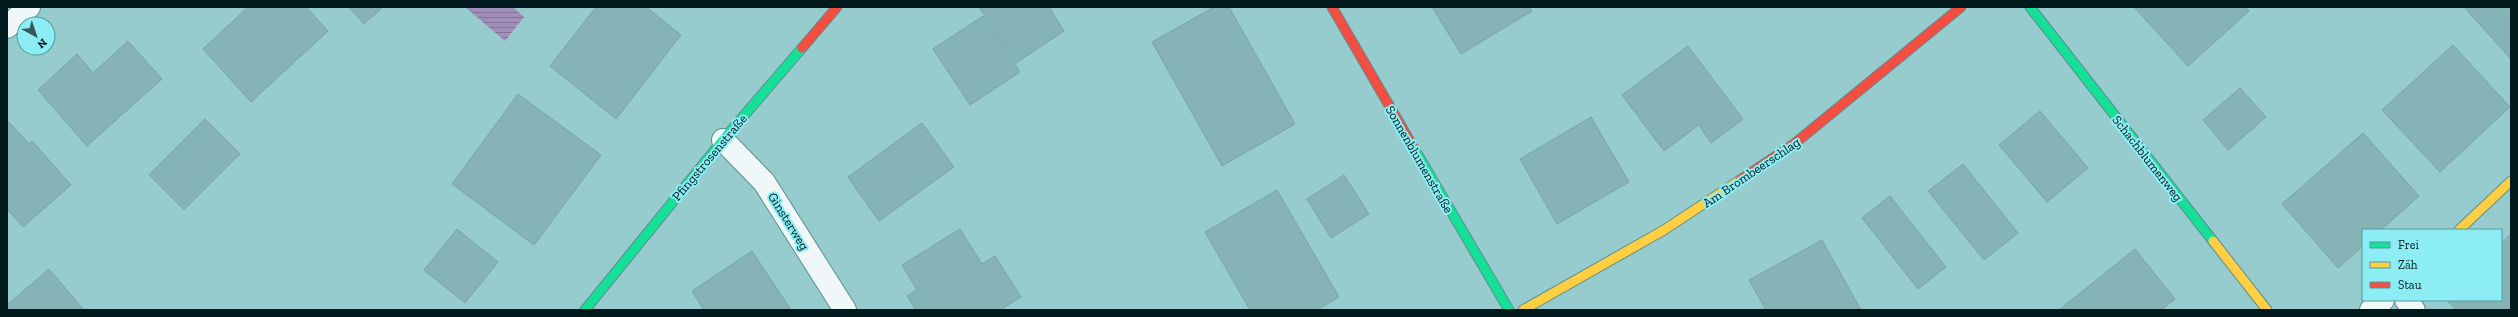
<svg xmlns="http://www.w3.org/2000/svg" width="2518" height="317" viewBox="0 0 2518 317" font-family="'Zilla Slab',serif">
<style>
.water{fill:url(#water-rules)}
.building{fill:#85b3b6;stroke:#79a4a7}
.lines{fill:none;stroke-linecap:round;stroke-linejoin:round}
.street-casing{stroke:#5e8d90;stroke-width:24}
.fast-casing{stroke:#5e8d90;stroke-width:11}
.slow-casing{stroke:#5e8d90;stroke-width:11}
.jam-casing{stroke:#5e8d90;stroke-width:11}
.street{stroke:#eff7f8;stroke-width:22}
.fast{stroke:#16e098;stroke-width:9}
.slow{stroke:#ffcf43;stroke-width:9}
.jam{stroke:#f24e42;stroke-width:9}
.labels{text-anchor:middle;stroke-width:4;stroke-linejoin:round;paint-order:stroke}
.street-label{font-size:13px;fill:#00191c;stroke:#8ceef4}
</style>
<defs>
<pattern id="water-rules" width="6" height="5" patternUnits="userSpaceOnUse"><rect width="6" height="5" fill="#a28fb9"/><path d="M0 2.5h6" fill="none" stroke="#827496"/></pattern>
</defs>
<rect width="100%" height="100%" fill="#97cccf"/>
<path class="water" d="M 465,7 L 513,7 L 524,17 L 505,41 Z"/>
<path class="building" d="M 248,7 L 306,7 L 328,31 L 251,102 L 203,49 Z
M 349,7 L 383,7 L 364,24 Z
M 596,7 L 646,7 L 681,35 L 616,119 L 550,66 Z
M 979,7 L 1049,7 L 1064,31 L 1016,63 Z
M 1214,7 L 1229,7 L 1295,124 L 1222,166 L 1152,42 Z
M 1432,7 L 1529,7 L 1532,11 L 1461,54 Z
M 2134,7 L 2246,7 L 2249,11 L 2188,66 Z
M 2464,7 L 2511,7 L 2511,59 Z
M 983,16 L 1020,72 L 970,105 L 933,49 Z
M 128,41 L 162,79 L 87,146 L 38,90 L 77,54 L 93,73 Z
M 2453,45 L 2510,107 L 2440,172 L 2382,110 Z
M 1688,46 L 1743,119 L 1711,143 L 1699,125 L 1664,151 L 1622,95 Z
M 2240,88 L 2266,117 L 2228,150 L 2203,120 Z
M 518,94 L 601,155 L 534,245 L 452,184 Z
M 2040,111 L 2088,168 L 2047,202 L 1999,145 Z
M 1591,117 L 1629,182 L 1557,224 L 1520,159 Z
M 205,119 L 240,154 L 184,210 L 149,175 Z
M 7,120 L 29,144 L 32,141 L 71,185 L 23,227 L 7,209 Z
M 922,123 L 954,167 L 879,221 L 848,177 Z
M 2363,133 L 2419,196 L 2381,230 L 2363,230 L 2363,246 L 2338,268 L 2282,204 Z
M 1963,164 L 2018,233 L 1984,260 L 1928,191 Z
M 1344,175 L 1369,214 L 1331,238 L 1307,199 Z
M 1277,190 L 1339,297 L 1317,310 L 1250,310 L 1205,232 Z
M 1890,196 L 1946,267 L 1918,289 L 1862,218 Z
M 457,229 L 498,262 L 465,303 L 424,270 Z
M 960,229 L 982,264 L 995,256 L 1021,297 L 1000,310 L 916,310 L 907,296 L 917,290 L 902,265 Z
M 2511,234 L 2511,310 L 2456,310 L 2447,300 L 2501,300 L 2501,243 Z
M 1822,240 L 1861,310 L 1766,310 L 1749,280 Z
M 2135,249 L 2175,299 L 2161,310 L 2059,310 Z
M 752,251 L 791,310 L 704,310 L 692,291 Z
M 49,269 L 84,310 L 7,310 L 7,305 Z"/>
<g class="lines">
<g class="street-casing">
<path id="street" d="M 7,27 L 29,7
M 723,140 L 764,182 L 845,310
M 2406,300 L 2414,310
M 2371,310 L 2383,300"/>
</g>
<g class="fast-casing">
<path id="fast" d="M 2030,7 L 2213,241
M 1415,150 L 1509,310
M 585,310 L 723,140 L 802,48"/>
</g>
<g class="slow-casing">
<path id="slow" d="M 2459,230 L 2511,181
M 2213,241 L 2267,310
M 1523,310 L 1664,230 L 1740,180"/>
</g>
<g class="jam-casing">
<path id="jam" d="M 1332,7 L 1415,150
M 802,48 L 837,7
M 1740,180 L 1794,144 L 1961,7"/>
</g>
<use href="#street" class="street"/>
<use href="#fast" class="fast"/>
<use href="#slow" class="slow"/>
<use href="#jam" class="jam"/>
</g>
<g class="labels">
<g class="street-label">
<text transform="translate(709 157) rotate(-50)" y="5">Pfingstrosenstraße</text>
<text transform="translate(2148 158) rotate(52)" y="5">Schachblumenweg</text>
<text transform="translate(1420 159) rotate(60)" y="5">Sonnenblumenstraße</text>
<text transform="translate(1751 172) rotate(-34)" y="5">Am Brombeerschlag</text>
<text transform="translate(789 221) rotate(58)" y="5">Ginsterweg</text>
</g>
</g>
<rect width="2518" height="317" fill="none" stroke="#00191c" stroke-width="16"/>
<rect x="2362" y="229" width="140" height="72" fill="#8ceef4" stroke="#54999e"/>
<rect x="2370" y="242" width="20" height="6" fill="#16e098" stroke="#54999e"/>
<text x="2398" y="249" font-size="12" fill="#00191c">Frei</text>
<rect x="2370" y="262" width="20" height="6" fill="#ffcf43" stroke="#54999e"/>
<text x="2398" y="269" font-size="12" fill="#00191c">Zäh</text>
<rect x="2370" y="282" width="20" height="6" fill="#f24e42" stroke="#54999e"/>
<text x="2398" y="289" font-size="12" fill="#00191c">Stau</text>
<g transform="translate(36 36) rotate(140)"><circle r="19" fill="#8ceef4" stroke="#54999e"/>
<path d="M0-3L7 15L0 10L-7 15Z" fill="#35585b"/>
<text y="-6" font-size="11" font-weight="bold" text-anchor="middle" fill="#00191c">N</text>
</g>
</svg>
